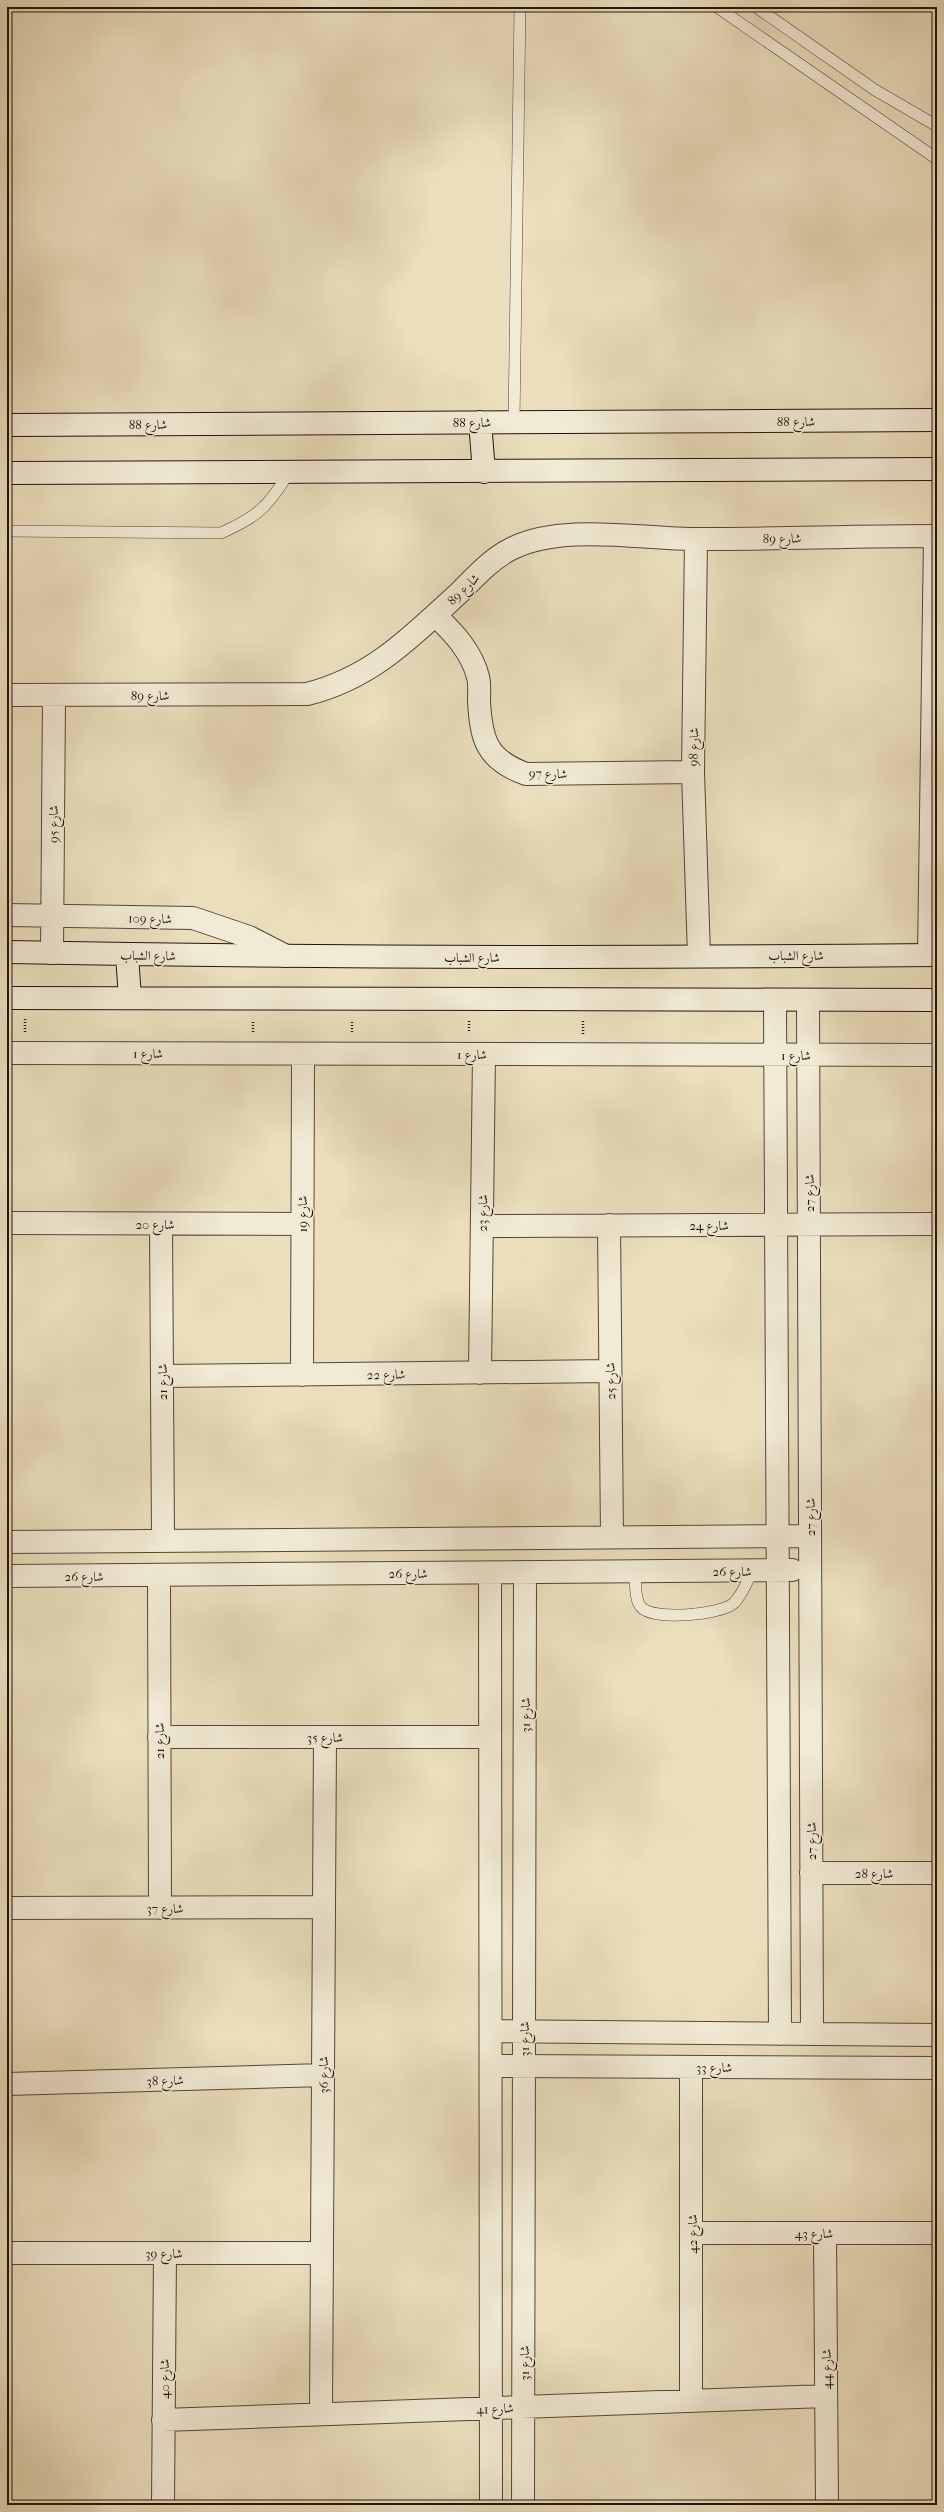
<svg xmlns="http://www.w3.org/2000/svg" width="944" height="2512" viewBox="0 0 944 2512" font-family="'IM FELL French Canon',Amiri,serif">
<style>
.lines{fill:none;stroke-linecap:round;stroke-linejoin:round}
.lane-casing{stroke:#524638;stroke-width:12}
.street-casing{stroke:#524638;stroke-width:24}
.secondary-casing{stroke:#1f140b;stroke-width:24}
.path{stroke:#1f140b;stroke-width:2.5;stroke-dasharray:1 2;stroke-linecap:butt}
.lane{stroke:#f1ead4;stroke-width:11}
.street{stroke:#f1ead4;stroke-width:22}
.secondary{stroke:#f1ead4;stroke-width:22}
.labels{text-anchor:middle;stroke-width:3;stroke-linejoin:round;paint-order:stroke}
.street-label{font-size:13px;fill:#1f140b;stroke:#f1ead4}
</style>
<rect width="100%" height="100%" fill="#eadebd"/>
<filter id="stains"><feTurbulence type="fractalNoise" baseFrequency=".005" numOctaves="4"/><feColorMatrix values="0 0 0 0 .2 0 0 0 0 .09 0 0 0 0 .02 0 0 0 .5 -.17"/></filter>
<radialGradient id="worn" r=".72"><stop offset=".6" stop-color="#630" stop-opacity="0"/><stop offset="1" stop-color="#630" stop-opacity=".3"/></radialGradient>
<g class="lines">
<g class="lane-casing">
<path id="lane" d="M 717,7 L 937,159
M 756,7 L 875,90 L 937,126
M 514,422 L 520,7
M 7,531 L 221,533 C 257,517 268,507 288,474
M 635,1571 C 636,1582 634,1599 641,1607 C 653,1621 721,1615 734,1603 C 743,1594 747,1582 752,1571"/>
</g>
<g class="street-casing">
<path id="street" d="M 696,539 L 693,772 L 699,956
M 435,615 C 453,632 472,652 478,677 C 480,684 479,694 479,701 C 481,740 487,760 526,774 L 693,772
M 7,695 L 307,694 C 372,678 411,637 459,593 C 475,577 491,559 511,549 C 561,523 641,539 697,539 C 777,539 857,536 937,536
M 7,915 L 193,918 L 249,937 L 286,956
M 52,953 L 54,696
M 929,955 L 935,536
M 775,1000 L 780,2034
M 808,1000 L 812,2034
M 7,1053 L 937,1055
M 7,1223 L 302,1224
M 161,1224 L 163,1541
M 609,1225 L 612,1537
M 482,1226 L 937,1224
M 480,1373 L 484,1054
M 302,1375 L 303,1054
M 162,1376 L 610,1371
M 7,1542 L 810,1536
M 490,1573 L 491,2505
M 159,1575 L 160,1908
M 7,1576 L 792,1570
M 159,1737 L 490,1737
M 811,1873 L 937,1873
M 7,1908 L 324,1907
M 491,2031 L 937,2035
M 491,2066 L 937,2068
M 691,2067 L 691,2401
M 7,2084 L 323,2075
M 692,2233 L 937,2233
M 825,2233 L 827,2505
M 7,2253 L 322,2253
M 321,2414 L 325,1737
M 163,2420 L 826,2396
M 163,2505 L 165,2253
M 523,2505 L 525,1572"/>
</g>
<g class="secondary-casing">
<path id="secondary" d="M 480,422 L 484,472
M 7,425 L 937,420
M 7,473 L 937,469
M 7,952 C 317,958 627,958 937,955
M 127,955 L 130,998
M 7,998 L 937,1000"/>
</g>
<path class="path" d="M 469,1021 L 469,1032
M 25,1032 L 25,1019
M 253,1032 L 253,1021
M 352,1032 L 352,1021
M 583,1034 L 583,1021"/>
<use href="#lane" class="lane"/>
<use href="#street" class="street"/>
<use href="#secondary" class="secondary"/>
</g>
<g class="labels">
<g class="street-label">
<text x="796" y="426">شارع 88</text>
<text x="472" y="427">شارع 88</text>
<text x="148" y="429">شارع 88</text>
<text transform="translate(782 538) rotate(-1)" y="5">شارع 89</text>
<text transform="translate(463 589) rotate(-44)" y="5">شارع 89</text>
<text x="150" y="700">شارع 89</text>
<text transform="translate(693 747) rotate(-89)" y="5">شارع 98</text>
<text transform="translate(548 773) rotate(1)" y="5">شارع 97</text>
<text transform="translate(53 824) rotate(-90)" y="5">شارع 95</text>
<text transform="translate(150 918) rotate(1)" y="5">شارع 109</text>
<text transform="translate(148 955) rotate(1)" y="5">شارع الشباب</text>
<text x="796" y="960">شارع الشباب</text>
<text x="472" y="962">شارع الشباب</text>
<text x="148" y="1058">شارع 1</text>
<text x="472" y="1059">شارع 1</text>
<text x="796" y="1060">شارع 1</text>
<text transform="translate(809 1193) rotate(-90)" y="5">شارع 27</text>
<text transform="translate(482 1213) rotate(-89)" y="5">شارع 23</text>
<text transform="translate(302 1214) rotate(-90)" y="5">شارع 19</text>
<text x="155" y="1229">شارع 20</text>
<text x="709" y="1230">شارع 24</text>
<text transform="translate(386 1374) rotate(-1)" y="5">شارع 22</text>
<text transform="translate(610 1381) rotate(-91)" y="5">شارع 25</text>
<text transform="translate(162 1382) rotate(-90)" y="5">شارع 21</text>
<text transform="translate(810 1517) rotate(-90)" y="5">شارع 27</text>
<text x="732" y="1576">شارع 26</text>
<text x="408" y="1578">شارع 26</text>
<text x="84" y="1581">شارع 26</text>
<text transform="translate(525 1715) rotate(-90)" y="5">شارع 31</text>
<text x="325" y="1742">شارع 35</text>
<text transform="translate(159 1741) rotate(-90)" y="5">شارع 21</text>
<text transform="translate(811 1841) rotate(-90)" y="5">شارع 27</text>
<text x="874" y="1878">شارع 28</text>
<text x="165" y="1913">شارع 37</text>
<text transform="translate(524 2039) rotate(-90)" y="5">شارع 31</text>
<text x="714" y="2072">شارع 33</text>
<text transform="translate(323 2075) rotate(-90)" y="5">شارع 36</text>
<text transform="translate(165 2080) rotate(-2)" y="5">شارع 38</text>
<text x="814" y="2238">شارع 43</text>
<text transform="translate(692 2234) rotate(-90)" y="5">شارع 42</text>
<text x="164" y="2258">شارع 39</text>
<text transform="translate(524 2363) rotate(-90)" y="5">شارع 31</text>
<text transform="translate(826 2369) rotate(-90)" y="5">شارع 44</text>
<text transform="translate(164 2379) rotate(-90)" y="5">شارع 40</text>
<text transform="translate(495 2408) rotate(-2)" y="5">شارع 41</text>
</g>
</g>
<rect width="944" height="2512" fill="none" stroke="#eadebd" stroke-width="24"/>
<rect x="8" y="8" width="928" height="2496" fill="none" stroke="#1f140b" stroke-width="2"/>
<rect x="12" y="12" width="920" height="2488" fill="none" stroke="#1f140b"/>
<rect width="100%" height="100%" filter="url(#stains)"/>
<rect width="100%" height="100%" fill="url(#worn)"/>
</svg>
